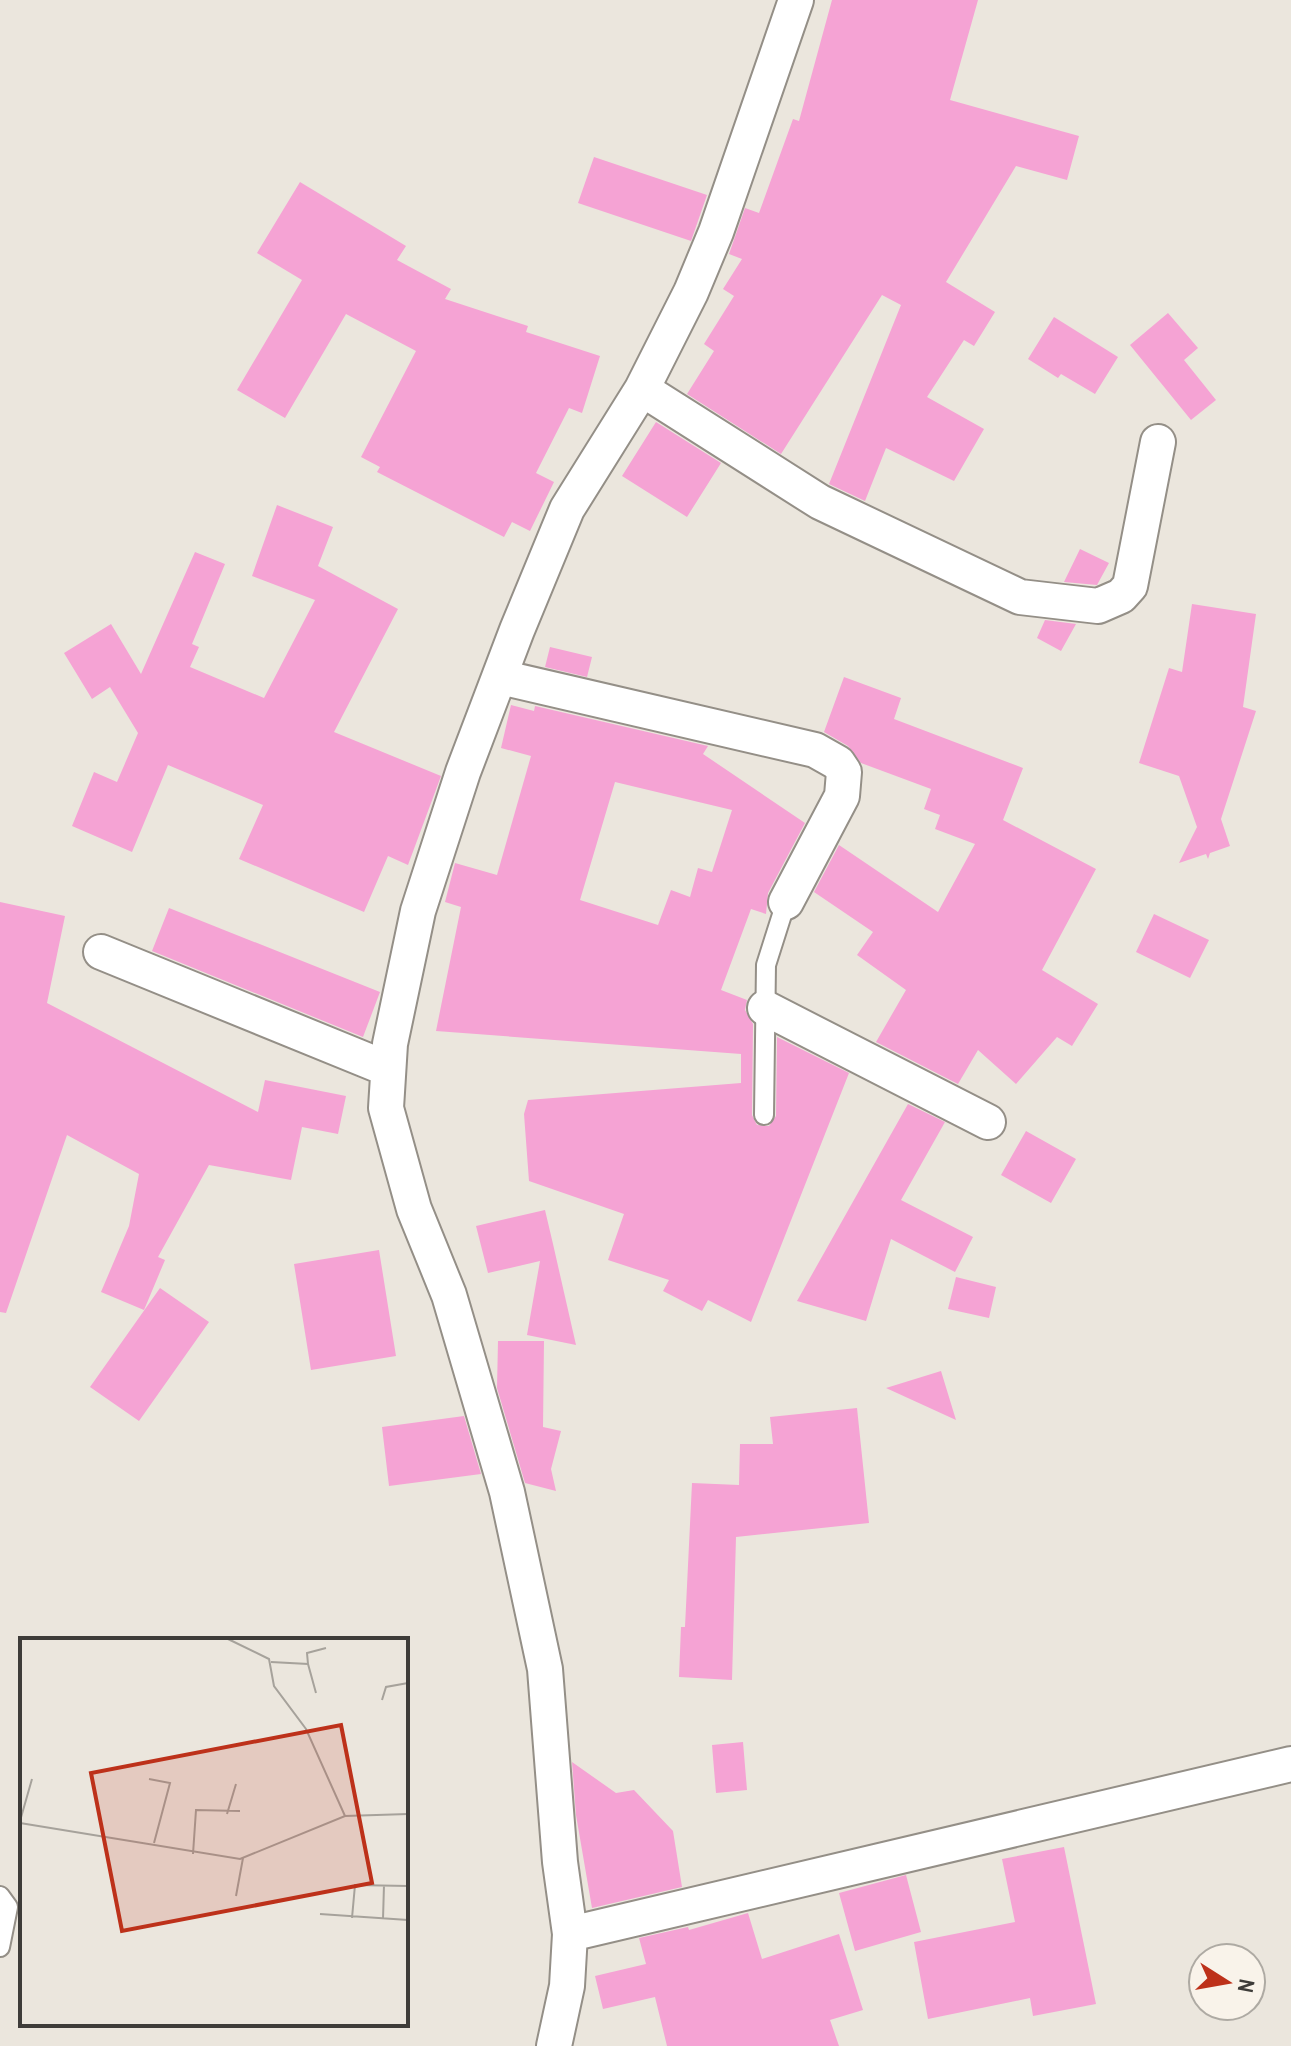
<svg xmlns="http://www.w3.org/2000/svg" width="1291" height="2046" viewBox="0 0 1291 2046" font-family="'Archivo Narrow',sans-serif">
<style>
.building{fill:#f5a3d4;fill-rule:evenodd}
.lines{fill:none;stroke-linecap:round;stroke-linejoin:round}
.service-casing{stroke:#948f87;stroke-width:22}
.minor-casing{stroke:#948f87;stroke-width:38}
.service{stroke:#fff;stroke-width:18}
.minor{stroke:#fff;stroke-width:34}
.inset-road{fill:none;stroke:#a6a29b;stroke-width:2}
.view{fill:#bd311a;fill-opacity:0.15;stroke:#bd311a;stroke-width:4}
.inset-edge{fill:none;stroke:#3e3c39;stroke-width:4}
</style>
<rect width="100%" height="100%" fill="#ebe6dd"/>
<path class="building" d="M 832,0 L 978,0 L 950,100 L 1079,136 L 1067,180 L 1016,166 L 946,282 L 995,312 L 974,346 L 964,340 L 927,397 L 984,429 L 954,481 L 886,448 L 865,501 L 829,484 L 901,305 L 882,295 L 781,454 L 687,394 L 714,351 L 704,344 L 734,296 L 723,289 L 742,259 L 729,254 L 745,208 L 759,213 L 793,119 L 799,121 Z
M 594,157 L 707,195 L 691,241 L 578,203 Z
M 300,182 L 406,246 L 397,260 L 451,289 L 445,299 L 528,326 L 526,332 L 600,356 L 582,413 L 569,408 L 536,473 L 554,482 L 530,531 L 512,522 L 504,537 L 377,472 L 380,467 L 361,457 L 416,351 L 346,314 L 285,418 L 237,390 L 302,280 L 257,253 Z
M 1168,313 L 1198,348 L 1184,360 L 1216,400 L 1191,420 L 1130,345 Z
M 1054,317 L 1118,357 L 1095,394 L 1061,374 L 1058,378 L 1028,359 Z
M 656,422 L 721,463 L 687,517 L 622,476 Z
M 277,505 L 333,527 L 318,566 L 398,609 L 334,732 L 441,776 L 408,865 L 388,856 L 364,912 L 239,859 L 263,805 L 168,765 L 132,852 L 72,826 L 94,772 L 117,782 L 138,733 L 110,687 L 92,699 L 64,653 L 111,624 L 141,674 L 195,552 L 225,564 L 192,644 L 199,647 L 190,667 L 264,698 L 315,600 L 252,576 Z
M 1080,549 L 1109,563 L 1097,585 L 1064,582 Z
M 1192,604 L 1256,614 L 1243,707 L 1256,711 L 1221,819 L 1230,846 L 1210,853 L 1208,859 L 1206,854 L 1179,863 L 1197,827 L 1179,776 L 1139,763 L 1169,668 L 1182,672 Z
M 1045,620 L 1076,624 L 1061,651 L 1037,638 Z
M 550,647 L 592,657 L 587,677 L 545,667 Z
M 844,677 L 901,698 L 894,719 L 1023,768 L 1003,820 L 1096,869 L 1042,970 L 1098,1004 L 1072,1046 L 1057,1037 L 1016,1084 L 978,1050 L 958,1084 L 876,1042 L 906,990 L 857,955 L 873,932 L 814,892 L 839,845 L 938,912 L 975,844 L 935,829 L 940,815 L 924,809 L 931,789 L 861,763 L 848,746 L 824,732 Z
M 511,705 L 534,711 L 535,706 L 708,746 L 703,754 L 805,823 L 768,893 L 766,914 L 751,909 L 721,990 L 747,1000 L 745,1010 L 753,1024 L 752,1115 L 757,1125 L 769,1126 L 776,1116 L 777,1037 L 849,1073 L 751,1322 L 708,1300 L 702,1311 L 663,1291 L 669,1280 L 608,1260 L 624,1214 L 529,1181 L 524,1114 L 528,1100 L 741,1083 L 741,1054 L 436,1031 L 461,907 L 445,902 L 455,863 L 497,875 L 531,756 L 501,748 ZM 615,782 L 732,810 L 712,872 L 698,868 L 690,897 L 671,890 L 658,925 L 580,900 Z
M 0,902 L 65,916 L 47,1003 L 258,1112 L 265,1080 L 346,1096 L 338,1134 L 302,1127 L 291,1180 L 209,1165 L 158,1257 L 165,1260 L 144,1310 L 101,1292 L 129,1226 L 139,1174 L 67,1135 L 6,1313 L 0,1312 Z
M 169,908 L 380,992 L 363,1037 L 152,951 Z
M 1154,914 L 1209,940 L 1190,978 L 1136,952 Z
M 908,1104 L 945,1122 L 901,1200 L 973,1237 L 955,1272 L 891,1239 L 866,1321 L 797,1301 Z
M 1026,1131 L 1076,1159 L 1051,1203 L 1001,1175 Z
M 545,1210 L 553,1244 L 576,1345 L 527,1335 L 540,1261 L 488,1273 L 476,1226 Z
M 379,1250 L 396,1356 L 311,1370 L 294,1264 Z
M 956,1277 L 996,1287 L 989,1318 L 948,1309 Z
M 160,1288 L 209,1322 L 139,1421 L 90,1387 Z
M 498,1341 L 544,1341 L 543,1427 L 561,1431 L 551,1469 L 556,1491 L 525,1483 L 497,1388 Z
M 941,1371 L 956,1420 L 886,1388 Z
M 857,1408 L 869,1523 L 736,1537 L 732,1680 L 679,1677 L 681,1627 L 685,1627 L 692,1483 L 739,1485 L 740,1444 L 773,1444 L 770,1417 Z
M 464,1416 L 481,1474 L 389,1486 L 382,1427 Z
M 743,1742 L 747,1790 L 716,1793 L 712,1745 Z
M 572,1762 L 616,1793 L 634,1790 L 673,1831 L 682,1887 L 592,1908 L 576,1815 Z
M 1064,1847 L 1096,2004 L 1033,2016 L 1030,1998 L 928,2019 L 914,1942 L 1015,1922 L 1002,1859 Z
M 906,1875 L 921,1932 L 855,1951 L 839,1893 Z
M 748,1913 L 762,1959 L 839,1934 L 863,2010 L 830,2020 L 839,2046 L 667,2046 L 655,1997 L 603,2009 L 595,1976 L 646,1964 L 639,1938 L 688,1927 L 689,1930 Z"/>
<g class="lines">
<g class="service-casing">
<path id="service" d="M 764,1115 L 766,965 L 786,902
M 0,1896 L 8,1907 L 0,1947"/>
</g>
<g class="minor-casing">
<path id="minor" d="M 642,389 L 820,502 L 1020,597 L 1098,606 L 1121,596 L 1130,586 L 1158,442
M 500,677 L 815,750 L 838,763 L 844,772 L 842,796 L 786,902
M 101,952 L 388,1069
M 765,1008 L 988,1122
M 570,1934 L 1291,1764
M 554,2046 L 567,1986 L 570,1934 L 560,1862 L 545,1669 L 507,1492 L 449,1295 L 414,1209 L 386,1108 L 390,1044 L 418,911 L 463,772 L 517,630 L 567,509 L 642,389 L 691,292 L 716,232 L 796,0"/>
</g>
<use href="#service" class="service"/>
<use href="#minor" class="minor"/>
</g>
<g transform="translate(20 1638)">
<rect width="388" height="388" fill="#ebe6dd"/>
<path class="inset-road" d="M 208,1 L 249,21 L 254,48 L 286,91 L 325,178M 251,24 L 288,26 L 296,55M 288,26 L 287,15 L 306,10M 362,62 L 366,49 L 388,45M 129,141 L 150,145 L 134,205M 207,176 L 216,146M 0,183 L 12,141M 0,185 L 220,221 L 325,178 L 388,176M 173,216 L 176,172 L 220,173M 216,258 L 223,220M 300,276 L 388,282M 332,280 L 335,247 L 388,248M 363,281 L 364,247"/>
<path class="view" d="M 321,87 L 352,245 L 102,293 L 71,135 Z"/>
<rect width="388" height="388" class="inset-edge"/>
</g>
<g transform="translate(1227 1982) rotate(101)"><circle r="38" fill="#f9f3ea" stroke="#aeaaa3" stroke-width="2"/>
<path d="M0-6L14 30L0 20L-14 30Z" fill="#bd311a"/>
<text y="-12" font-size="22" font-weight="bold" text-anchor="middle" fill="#3e3c39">N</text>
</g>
</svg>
